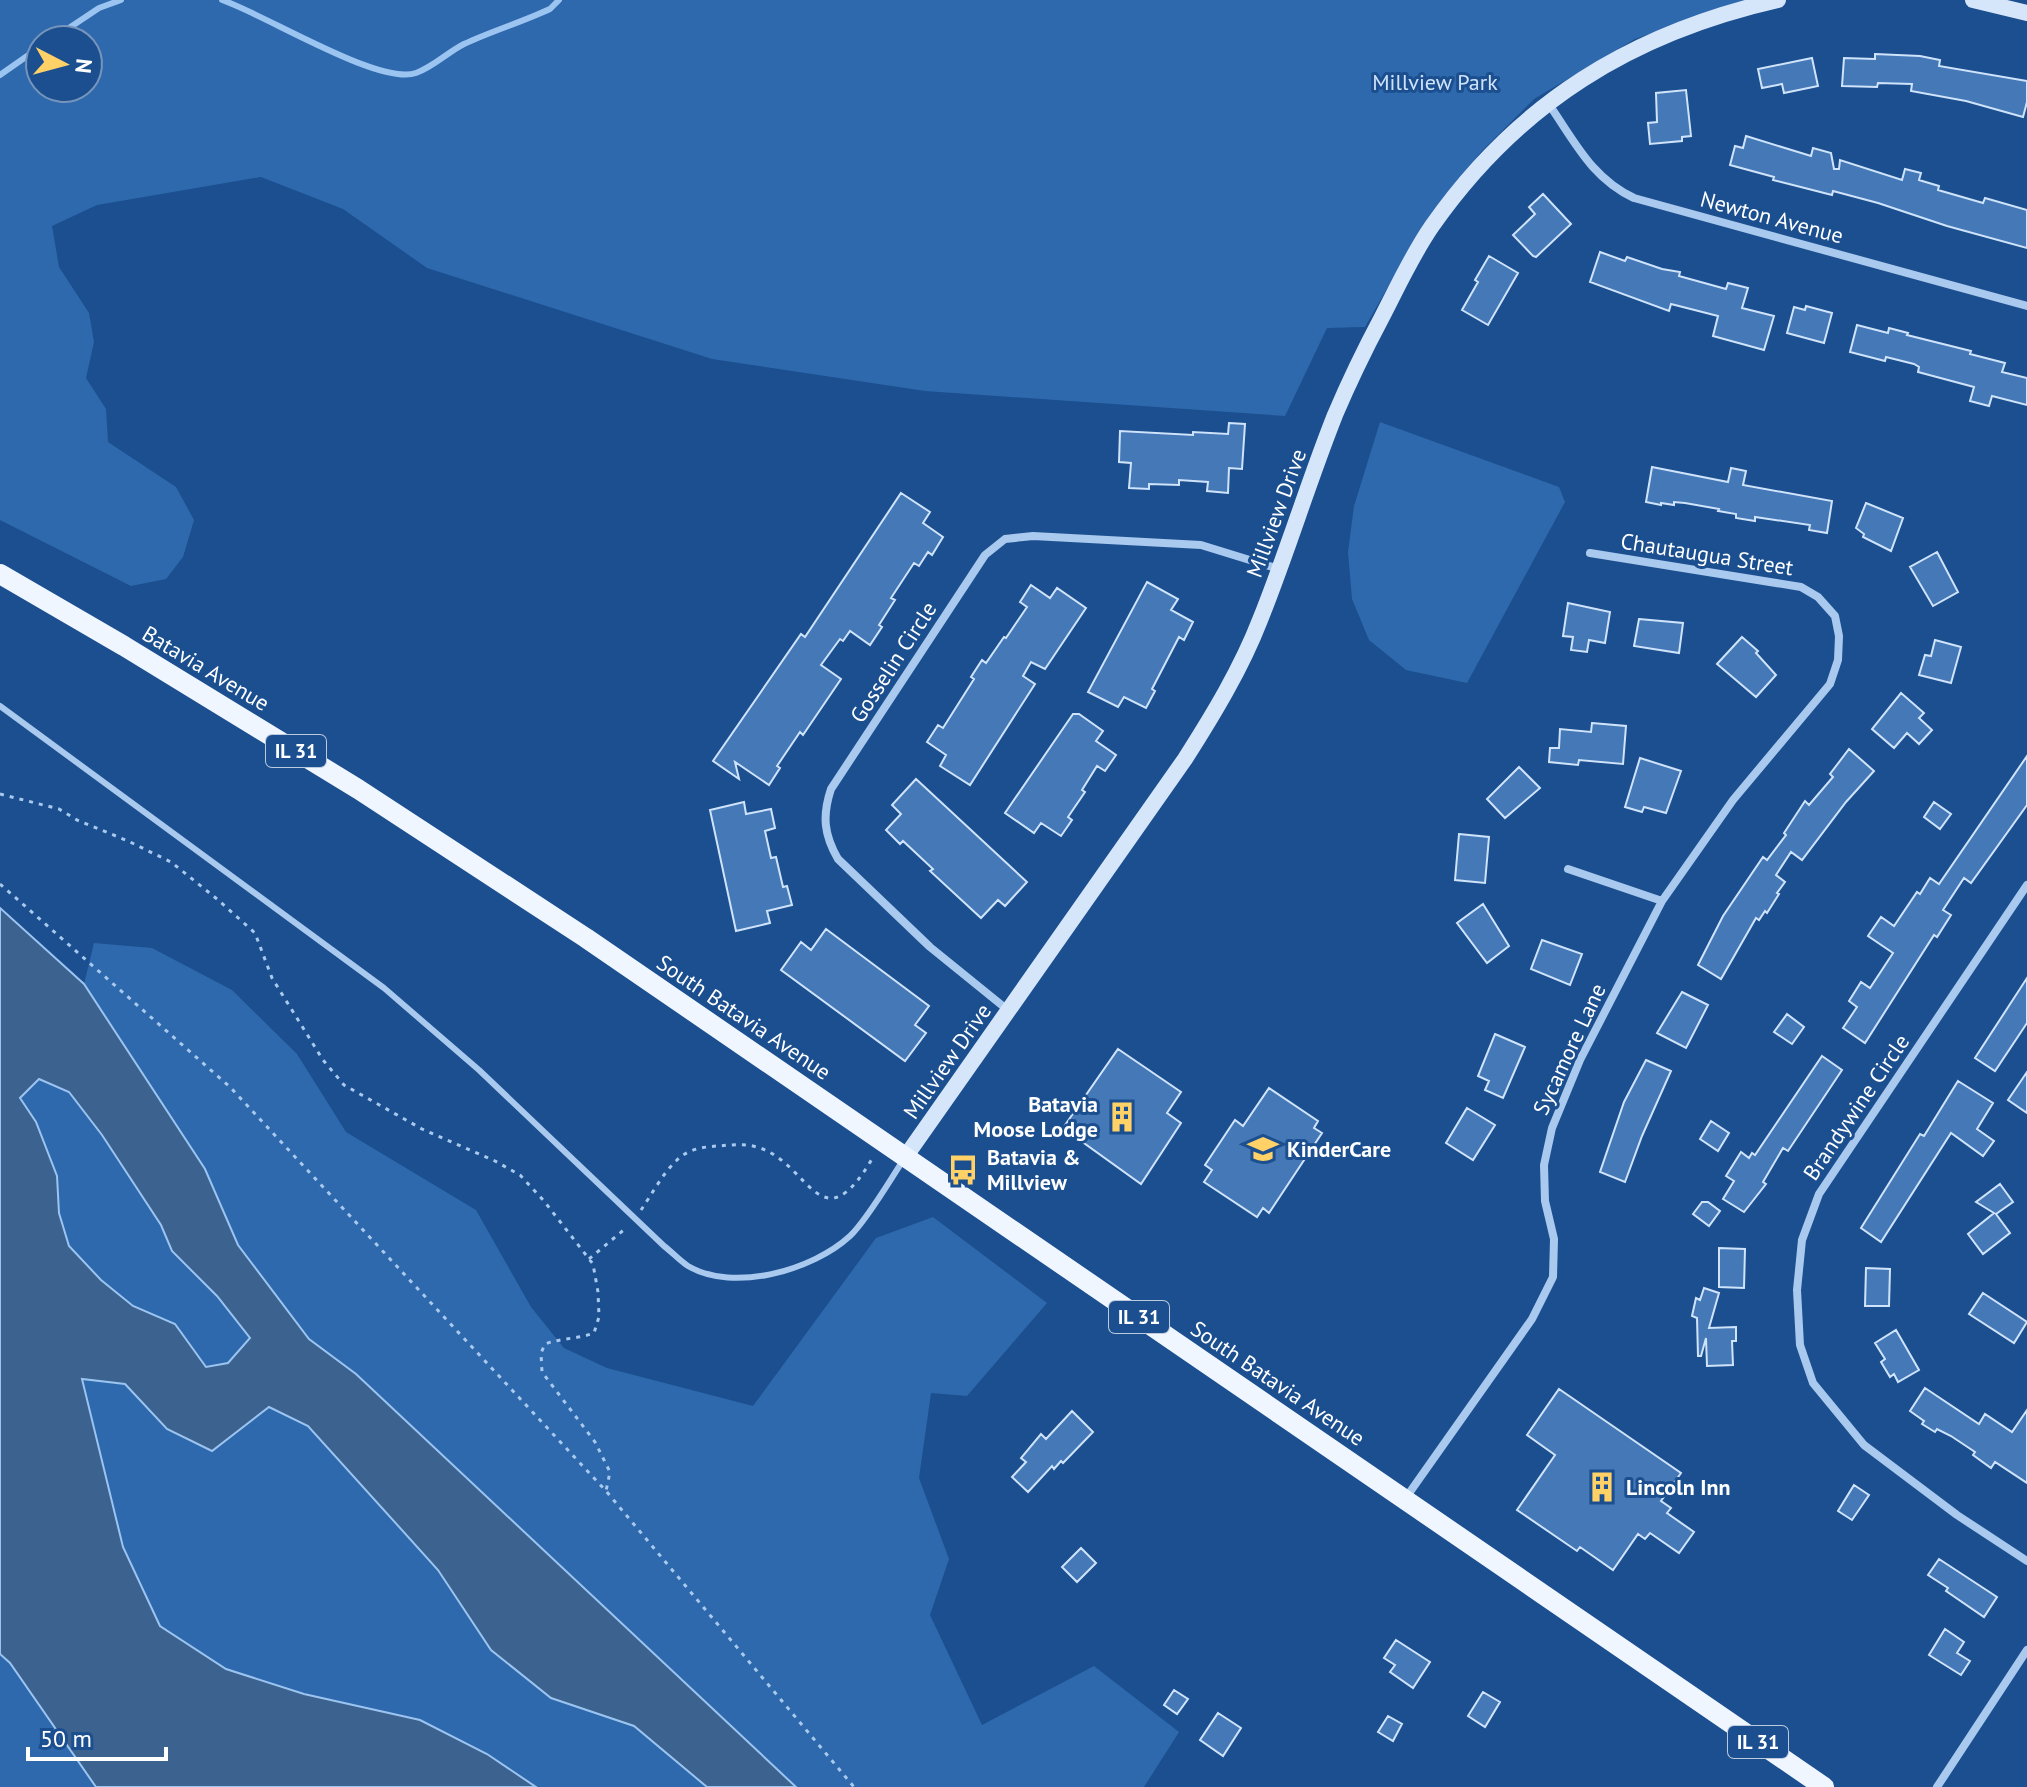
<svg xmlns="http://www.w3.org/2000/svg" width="2027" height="1787" viewBox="0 0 2027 1787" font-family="'PT Sans',sans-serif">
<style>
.green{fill:#2e69ad;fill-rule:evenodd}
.water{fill:#3c6290;stroke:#9cc4f0;stroke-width:2;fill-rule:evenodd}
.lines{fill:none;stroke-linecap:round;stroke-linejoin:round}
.stream{stroke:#9cc4f0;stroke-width:6}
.building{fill:#4478b7;stroke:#cfe3fa;stroke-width:2}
.path{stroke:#a9c9ee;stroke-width:3;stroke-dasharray:4 6;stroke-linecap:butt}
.lane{stroke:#a9c9ee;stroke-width:6}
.street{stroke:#a9c9ee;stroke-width:8}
.secondary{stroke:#d6e6fa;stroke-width:16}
.primary{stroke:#f0f6ff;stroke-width:20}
.labels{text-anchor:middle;stroke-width:6;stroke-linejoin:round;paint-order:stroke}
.shield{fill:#1b4f8f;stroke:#bbcadd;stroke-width:2}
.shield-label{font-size:20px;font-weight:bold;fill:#fff}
.park-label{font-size:22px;fill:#cfe3fa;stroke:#1b4f8f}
.street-label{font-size:22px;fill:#fff;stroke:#1b4f8f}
.poi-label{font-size:22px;font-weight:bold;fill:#fff;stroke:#1b4f8f;text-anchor:start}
</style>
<rect width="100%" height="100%" fill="#1b4f8f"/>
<path class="green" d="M 0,0 L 1744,0 L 1745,2 L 1635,39 L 1534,99 L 1481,152 L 1422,228 L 1365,327 L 1327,328 L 1285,416 L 925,391 L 712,359 L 427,268 L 343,209 L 261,177 L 97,205 L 52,226 L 59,267 L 89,313 L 94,342 L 86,378 L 106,409 L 108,442 L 176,487 L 194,520 L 183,557 L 166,579 L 131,586 L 0,520 ZM 40,40 L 88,40 L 88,88 L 40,88 Z
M 1380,422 L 1559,487 L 1565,502 L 1467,683 L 1406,670 L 1369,640 L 1352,599 L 1348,552 L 1354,506 Z
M 94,943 L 152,948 L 232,990 L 297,1054 L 346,1132 L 476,1210 L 531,1307 L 564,1348 L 607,1368 L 753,1406 L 876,1238 L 933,1217 L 1047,1303 L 967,1396 L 931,1393 L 919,1478 L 949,1559 L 930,1615 L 982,1725 L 1094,1666 L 1179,1732 L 1144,1787 L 796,1787 L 356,1374 L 309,1339 L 238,1245 L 205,1169 L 84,984 Z
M 39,1079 L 69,1092 L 102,1136 L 161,1225 L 172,1251 L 217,1296 L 250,1339 L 228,1363 L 206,1368 L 175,1324 L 133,1306 L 101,1280 L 69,1246 L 59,1213 L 57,1176 L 20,1098 Z
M 81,1379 L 125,1384 L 167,1429 L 233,1435 L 269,1407 L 308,1426 L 438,1570 L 491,1650 L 551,1698 L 634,1726 L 707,1787 L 536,1787 L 487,1754 L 420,1720 L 304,1694 L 226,1669 L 160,1626 L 123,1547 Z
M 0,1654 L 10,1663 L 96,1787 L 0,1787 Z"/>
<path class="water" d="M 0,908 L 84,984 L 205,1169 L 238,1245 L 309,1339 L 356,1374 L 796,1787 L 707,1787 L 634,1726 L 551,1698 L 491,1650 L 438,1570 L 308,1426 L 269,1407 L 212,1451 L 167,1429 L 125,1384 L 82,1379 L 123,1547 L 160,1626 L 226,1669 L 304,1694 L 420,1720 L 487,1754 L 536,1787 L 96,1787 L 10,1663 L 0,1654 ZM 39,1079 L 69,1092 L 102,1135 L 161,1225 L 172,1251 L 217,1296 L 250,1338 L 228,1363 L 206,1367 L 175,1324 L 133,1306 L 101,1280 L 69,1246 L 59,1213 L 57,1176 L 36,1122 L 20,1098 Z"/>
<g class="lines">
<path class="stream" d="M 222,0 C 264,14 379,86 416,73 C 433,67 448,52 464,44 C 492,31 522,22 550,9 L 559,0
M 51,40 L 99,8 L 121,0
M 0,75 L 40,47"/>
</g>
<path class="building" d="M 1875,54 L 1920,56 L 1940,60 L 1939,66 L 2027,81 L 2027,102 L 2023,117 L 1966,101 L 1911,91 L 1912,84 L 1878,83 L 1877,87 L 1842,86 L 1844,58 L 1875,59 Z
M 1812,58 L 1818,86 L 1784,93 L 1782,84 L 1762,88 L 1758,69 Z
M 1686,90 L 1691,136 L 1682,137 L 1682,141 L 1650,144 L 1648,123 L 1657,122 L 1656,93 Z
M 1746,136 L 1811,156 L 1813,148 L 1831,153 L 1834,169 L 1839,169 L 1840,160 L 1902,180 L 1905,169 L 1921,173 L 1919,180 L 1939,186 L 1938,190 L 1983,203 L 1985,198 L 2027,210 L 2027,248 L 1947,226 L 1878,203 L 1833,191 L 1832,195 L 1789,184 L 1773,180 L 1774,177 L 1730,165 L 1735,146 L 1743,148 Z
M 1543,194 L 1571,224 L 1536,257 L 1533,256 L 1513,235 L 1535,214 L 1529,207 Z
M 1600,252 L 1625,261 L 1627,257 L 1662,269 L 1680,272 L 1679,276 L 1726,289 L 1728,283 L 1748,288 L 1742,308 L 1774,316 L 1764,350 L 1713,336 L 1718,316 L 1671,304 L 1669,311 L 1590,282 Z
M 1489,256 L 1518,273 L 1488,325 L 1462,310 L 1478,282 L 1475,280 Z
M 1806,306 L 1832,313 L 1824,343 L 1787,333 L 1794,307 L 1805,310 Z
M 1857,325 L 1888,333 L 1889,328 L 1908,333 L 1907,335 L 1971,351 L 1970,354 L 2005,363 L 2002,372 L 2027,378 L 2027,405 L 1992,396 L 1989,406 L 1970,401 L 1974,387 L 1918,372 L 1919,367 L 1914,364 L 1886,357 L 1885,361 L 1850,352 Z
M 1229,423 L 1245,424 L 1242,469 L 1229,468 L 1228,493 L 1207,491 L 1208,482 L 1179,480 L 1179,485 L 1149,484 L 1149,489 L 1129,488 L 1131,463 L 1119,462 L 1120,431 L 1193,435 L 1193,432 L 1228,434 Z
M 1652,467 L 1728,482 L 1731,468 L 1746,471 L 1743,485 L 1832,501 L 1827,533 L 1809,530 L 1810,525 L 1755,517 L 1755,521 L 1736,518 L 1736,514 L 1718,511 L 1719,509 L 1685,503 L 1674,502 L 1674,505 L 1661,503 L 1661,505 L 1646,502 Z
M 901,493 L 930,512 L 923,523 L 943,537 L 932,555 L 928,552 L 919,566 L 914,563 L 891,598 L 895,600 L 879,625 L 882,627 L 870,645 L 850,631 L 843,641 L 840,639 L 821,665 L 841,679 L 803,735 L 800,732 L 777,766 L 780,768 L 769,785 L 735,762 L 739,779 L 713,761 L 801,634 L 805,637 Z
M 1866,503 L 1903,518 L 1891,551 L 1863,537 L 1864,534 L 1856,528 Z
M 1937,552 L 1958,592 L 1933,606 L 1910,567 Z
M 1147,582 L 1178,599 L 1171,610 L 1193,622 L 1184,640 L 1179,637 L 1152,689 L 1155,691 L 1146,708 L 1124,697 L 1118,707 L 1088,692 Z
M 1031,585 L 1050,598 L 1057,588 L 1086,608 L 1045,669 L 1031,662 L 1023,676 L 1035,684 L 970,785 L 940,766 L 946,755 L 927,742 L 938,725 L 943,728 L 974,679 L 971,677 L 982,660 L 986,663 L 1004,637 L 1006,638 L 1027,607 L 1020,602 Z
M 1568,603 L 1610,612 L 1605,643 L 1589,640 L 1587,652 L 1571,650 L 1573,637 L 1563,636 Z
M 1639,619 L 1683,623 L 1679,653 L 1634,646 Z
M 1742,637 L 1758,651 L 1756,653 L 1776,675 L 1756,697 L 1717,664 Z
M 1935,640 L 1961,647 L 1951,683 L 1919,675 L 1925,655 L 1931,656 Z
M 1901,693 L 1924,713 L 1919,718 L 1932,730 L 1919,744 L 1907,733 L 1894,748 L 1872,729 Z
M 1073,714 L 1079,714 L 1103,731 L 1096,741 L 1116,755 L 1105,771 L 1097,766 L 1082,790 L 1085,792 L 1068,817 L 1072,820 L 1061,836 L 1041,823 L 1034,833 L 1005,813 Z
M 1592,723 L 1626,726 L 1623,764 L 1579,760 L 1578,765 L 1549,762 L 1550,748 L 1559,748 L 1560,729 L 1591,732 Z
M 1849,749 L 1874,771 L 1846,802 L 1802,860 L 1791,852 L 1776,875 L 1785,882 L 1777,893 L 1779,894 L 1767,913 L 1765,911 L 1759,920 L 1756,918 L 1721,979 L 1698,965 L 1723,916 L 1763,857 L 1767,860 L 1786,835 L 1784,833 L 1805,801 L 1809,805 L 1833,777 L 1830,774 Z
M 2027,756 L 2027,805 L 1971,883 L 1964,878 L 1943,910 L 1951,915 L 1937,937 L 1934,935 L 1865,1043 L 1843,1028 L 1857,1007 L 1849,1001 L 1861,982 L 1870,988 L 1893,953 L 1868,936 L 1881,917 L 1894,926 L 1917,892 L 1920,894 L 1930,878 L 1939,884 Z
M 1640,758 L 1681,771 L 1666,813 L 1644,807 L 1642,812 L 1625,807 Z
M 1519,767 L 1540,788 L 1505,818 L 1487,799 Z
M 916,779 L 1027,882 L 1005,906 L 998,900 L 981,918 L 930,871 L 933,869 L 903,841 L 900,844 L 886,830 L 901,814 L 892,805 Z
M 744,802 L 746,814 L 771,809 L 775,828 L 765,831 L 771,858 L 776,857 L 783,887 L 787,886 L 792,905 L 767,911 L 770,923 L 736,931 L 710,810 Z
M 1934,802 L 1951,814 L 1940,829 L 1924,817 Z
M 1459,834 L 1489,837 L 1485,883 L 1455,880 Z
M 1483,904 L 1509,946 L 1487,963 L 1457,923 Z
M 826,929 L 929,1006 L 915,1025 L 926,1033 L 905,1061 L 781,970 L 801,942 L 811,950 Z
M 1542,940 L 1582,954 L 1570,985 L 1531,969 Z
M 2027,978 L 2027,1023 L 1995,1071 L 1975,1058 Z
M 1682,992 L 1708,1005 L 1686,1048 L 1657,1033 Z
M 1787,1014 L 1804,1027 L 1792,1044 L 1774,1032 Z
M 1495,1034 L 1525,1047 L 1503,1098 L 1485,1090 L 1489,1081 L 1478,1076 Z
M 1118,1049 L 1181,1092 L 1167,1113 L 1181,1123 L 1141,1184 L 1063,1128 Z
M 1822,1056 L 1842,1070 L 1788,1151 L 1783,1148 L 1763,1182 L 1766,1184 L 1744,1212 L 1723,1199 L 1734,1181 L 1726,1176 L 1741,1152 L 1749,1158 L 1752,1153 L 1755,1155 Z
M 1646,1060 L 1671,1071 L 1642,1136 L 1625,1182 L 1600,1172 L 1624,1102 Z
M 2027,1072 L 2027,1113 L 2008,1100 Z
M 1958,1081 L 1993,1103 L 1977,1129 L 1994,1141 L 1983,1156 L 1951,1133 L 1881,1242 L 1861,1228 L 1920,1134 L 1924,1136 Z
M 1269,1088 L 1318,1121 L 1314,1128 L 1322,1133 L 1269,1213 L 1263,1208 L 1257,1217 L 1204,1182 L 1212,1170 L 1205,1165 L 1235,1120 L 1243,1126 Z
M 1467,1108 L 1495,1125 L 1473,1160 L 1446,1143 Z
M 1711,1121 L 1729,1133 L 1718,1151 L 1700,1139 Z
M 2000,1184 L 2013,1202 L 1996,1214 L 2010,1233 L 1983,1254 L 1968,1234 L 1994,1213 L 1976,1202 Z
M 1702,1202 L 1708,1202 L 1720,1211 L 1709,1226 L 1693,1214 Z
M 1719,1248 L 1745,1249 L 1744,1288 L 1719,1287 Z
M 1866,1268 L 1890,1269 L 1889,1306 L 1865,1306 Z
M 1704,1288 L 1719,1293 L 1709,1328 L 1736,1327 L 1736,1341 L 1732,1341 L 1733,1365 L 1707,1366 L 1706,1338 L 1701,1356 L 1698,1356 L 1697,1318 L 1692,1316 L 1696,1298 L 1700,1300 Z
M 1983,1293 L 2027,1322 L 2014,1343 L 1969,1314 Z
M 1896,1330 L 1919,1370 L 1898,1382 L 1894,1374 L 1890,1377 L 1881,1362 L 1885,1359 L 1875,1343 Z
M 1925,1388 L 1979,1424 L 1985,1414 L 2012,1432 L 2027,1410 L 2027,1483 L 1995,1462 L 1991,1468 L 1973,1455 L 1975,1452 L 1951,1436 L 1937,1429 L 1935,1432 L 1922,1424 L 1924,1421 L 1910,1411 Z
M 1559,1389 L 1681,1473 L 1661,1501 L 1671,1508 L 1667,1513 L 1694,1532 L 1679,1553 L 1650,1533 L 1645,1539 L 1638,1534 L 1613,1570 L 1580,1547 L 1577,1551 L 1517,1510 L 1555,1455 L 1527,1435 Z
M 1072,1411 L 1093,1432 L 1063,1463 L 1061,1461 L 1054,1469 L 1052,1466 L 1028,1492 L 1012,1477 L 1026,1462 L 1021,1458 L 1041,1434 L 1046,1439 Z
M 1854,1485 L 1869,1495 L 1852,1520 L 1838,1511 Z
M 1081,1548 L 1096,1563 L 1077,1582 L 1062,1567 Z
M 1939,1559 L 1997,1597 L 1984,1617 L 1946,1591 L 1948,1588 L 1928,1575 Z
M 1945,1629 L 1964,1642 L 1957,1653 L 1970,1661 L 1961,1675 L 1929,1655 Z
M 1396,1640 L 1430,1662 L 1413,1688 L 1390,1672 L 1395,1665 L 1384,1658 Z
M 1174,1690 L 1188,1699 L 1177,1714 L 1164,1705 Z
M 1483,1692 L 1500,1702 L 1485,1727 L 1468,1716 Z
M 1218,1713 L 1241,1728 L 1223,1756 L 1200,1740 Z
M 1388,1716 L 1402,1724 L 1393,1741 L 1378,1732 Z"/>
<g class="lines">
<path class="path" d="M 0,794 L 59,809 L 77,820 L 128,841 L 171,862 L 217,899 L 255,933 L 272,978 L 323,1060 L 344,1085 L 422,1129 L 495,1161 L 520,1175 L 544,1201 L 593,1264 L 598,1292 L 599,1317 L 594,1333 C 578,1339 561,1338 545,1344 L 541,1353 L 542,1372 L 595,1442 L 610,1472 L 606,1491
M 0,884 L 230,1087 L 606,1491 L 854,1787
M 641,1210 C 652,1194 663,1173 677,1160 C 688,1149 703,1147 717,1146 C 731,1145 746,1143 760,1148 C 810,1165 821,1245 872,1159
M 589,1259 L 626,1228"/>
<path class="lane" d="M 0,706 L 384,988 L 479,1070 L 664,1246 C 672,1252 680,1261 688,1266 C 734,1293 813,1270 850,1236 C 867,1220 890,1180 904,1159"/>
<path class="street" d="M 1548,103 C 1574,140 1591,178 1634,198 L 2027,306
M 1568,869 L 1662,901
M 2027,885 L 1819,1194 L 1802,1240 L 1797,1290 L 1800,1345 L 1813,1383 L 1864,1445 L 1957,1515 L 2027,1561
M 1009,1011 L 930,947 L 838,859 C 824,835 822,816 831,789 L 985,555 L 1005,539 L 1033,536 L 1201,545 L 1279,569
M 1405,1499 L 1532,1319 L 1553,1277 L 1554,1239 L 1545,1201 L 1544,1165 L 1552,1128 L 1580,1060 L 1662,901 L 1733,800 L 1830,684 L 1838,660 L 1839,636 L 1835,616 L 1818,597 L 1801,587 L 1590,553
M 1937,1787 L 2027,1650"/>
<path class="secondary" d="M 1973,0 L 2027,13
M 906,1156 L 1185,759 C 1213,715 1241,669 1260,620 C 1287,553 1308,483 1335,415 C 1349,382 1365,349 1382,317 C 1398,286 1412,255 1432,226 C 1518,103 1632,33 1778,0"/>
<path class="primary" d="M 0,574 L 124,646 L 358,789 L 586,938 L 1824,1787"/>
</g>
<defs>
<g id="building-bare" transform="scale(2.4)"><path d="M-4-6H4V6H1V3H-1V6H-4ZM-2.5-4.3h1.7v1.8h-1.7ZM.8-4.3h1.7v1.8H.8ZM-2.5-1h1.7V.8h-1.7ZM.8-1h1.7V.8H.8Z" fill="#ffd166" stroke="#1b4f8f" stroke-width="2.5" paint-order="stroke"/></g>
<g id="school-bare" transform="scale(2.4)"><path d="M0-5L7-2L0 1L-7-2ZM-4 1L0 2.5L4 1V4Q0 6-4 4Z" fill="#ffd166" stroke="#1b4f8f" stroke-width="2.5" paint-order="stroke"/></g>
<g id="bus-bare" transform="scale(2.4)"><path d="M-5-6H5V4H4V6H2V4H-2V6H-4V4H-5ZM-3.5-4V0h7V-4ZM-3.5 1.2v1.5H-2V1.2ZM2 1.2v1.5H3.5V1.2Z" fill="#ffd166" stroke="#1b4f8f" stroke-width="2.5" paint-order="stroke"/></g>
</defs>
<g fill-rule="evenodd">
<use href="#building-bare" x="1122" y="1117"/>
<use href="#school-bare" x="1263" y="1149"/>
<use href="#bus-bare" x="963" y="1170"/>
<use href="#building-bare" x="1602" y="1487"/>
</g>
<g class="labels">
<g class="shield">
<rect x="266" y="735" width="60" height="32" rx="6"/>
<rect x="1109" y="1301" width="60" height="32" rx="6"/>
<rect x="1728" y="1726" width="60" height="32" rx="6"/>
</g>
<g class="shield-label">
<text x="296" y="758">IL 31</text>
<text x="1139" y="1324">IL 31</text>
<text x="1758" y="1749">IL 31</text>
</g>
<g class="park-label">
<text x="1435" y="90">Millview Park</text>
</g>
<g class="street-label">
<text transform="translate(1772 217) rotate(15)" y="8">Newton Avenue</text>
<text transform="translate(1276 513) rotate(-70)" y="8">Millview Drive</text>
<text transform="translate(1707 554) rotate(9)" y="8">Chautaugua Street</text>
<text transform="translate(893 662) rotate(-57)" y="8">Gosselin Circle</text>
<text transform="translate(206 668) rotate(31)" y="8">Batavia Avenue</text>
<text transform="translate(744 1017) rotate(34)" y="8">South Batavia Avenue</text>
<text transform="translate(1569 1049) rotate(-65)" y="8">Sycamore Lane</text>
<text transform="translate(947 1061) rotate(-55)" y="8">Millview Drive</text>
<text transform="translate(1856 1107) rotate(-56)" y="8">Brandywine Circle</text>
<text transform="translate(1278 1383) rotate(34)" y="8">South Batavia Avenue</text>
</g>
<g class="poi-label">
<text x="1098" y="1112" text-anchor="end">Batavia<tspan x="1098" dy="25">Moose Lodge</tspan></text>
<text x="1287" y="1157">KinderCare</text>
<text x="987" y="1165">Batavia &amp;<tspan x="987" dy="25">Millview</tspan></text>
<text x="1626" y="1495">Lincoln Inn</text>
</g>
</g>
<g transform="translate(64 64) rotate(96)"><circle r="38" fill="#1b4f8f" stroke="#7695bc" stroke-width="2"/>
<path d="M0-6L14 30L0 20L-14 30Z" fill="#ffd166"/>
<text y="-12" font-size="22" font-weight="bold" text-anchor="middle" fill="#ffffff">N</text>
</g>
<path d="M28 1747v12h138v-12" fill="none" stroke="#ffffff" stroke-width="4"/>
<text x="40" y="1747" font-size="24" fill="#ffffff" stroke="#1b4f8f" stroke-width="6" paint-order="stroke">50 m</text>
</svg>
